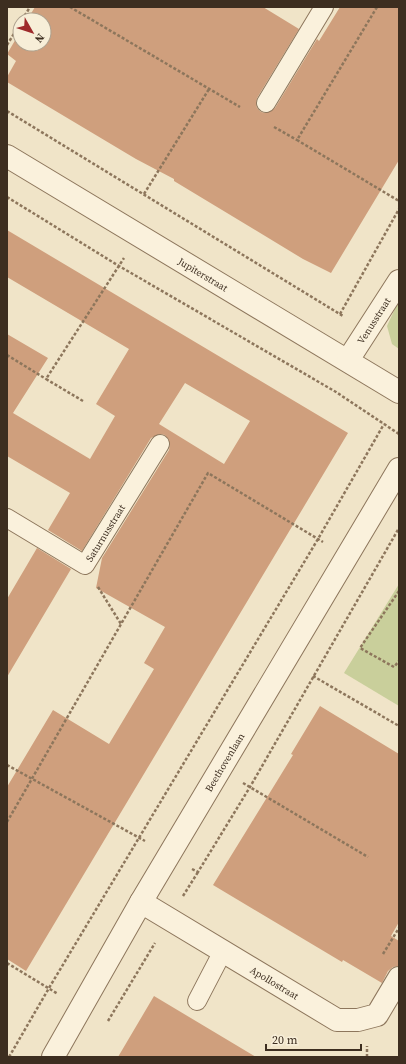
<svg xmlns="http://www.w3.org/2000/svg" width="406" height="1064" viewBox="0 0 406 1064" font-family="'Source Serif 4',serif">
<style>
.green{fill:#c9cf9b}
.building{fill:#cf9f7d;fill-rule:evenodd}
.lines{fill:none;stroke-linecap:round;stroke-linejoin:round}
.service-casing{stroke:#8d765c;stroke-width:20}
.minor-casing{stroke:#8d765c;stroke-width:24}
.tertiary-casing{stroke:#8d765c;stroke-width:24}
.path{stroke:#8d765c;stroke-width:2.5;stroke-dasharray:3 2;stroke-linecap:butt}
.service{stroke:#faf1dc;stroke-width:18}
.minor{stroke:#faf1dc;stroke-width:22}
.tertiary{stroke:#faf1dc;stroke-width:22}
.labels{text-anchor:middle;stroke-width:3;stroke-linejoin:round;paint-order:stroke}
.street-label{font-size:10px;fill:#3d2e20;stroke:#f7eed8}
</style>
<rect width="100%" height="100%" fill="#f0e4c8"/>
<path class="green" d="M 399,300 L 399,349 L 392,344 L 387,326 Z
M 399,584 L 399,706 L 344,673 Z"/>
<path class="building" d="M 35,7 L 263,7 L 299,29 L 257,98 L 256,103 L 257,108 L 261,112 L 266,113 L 275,108 L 317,39 L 319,41 L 340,7 L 399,7 L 399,160 L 331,273 L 303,259 L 174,181 L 174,179 L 136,159 L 7,82 L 7,77 L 16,61 L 7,54 L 20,32 L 20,44 L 44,44 L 44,20 L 27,20 Z
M 7,230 L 348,433 L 26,971 L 7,959 L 7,787 L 53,710 L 109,744 L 154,669 L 144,663 L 165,627 L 96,588 L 102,558 L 169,450 L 170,444 L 165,435 L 160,434 L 151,438 L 82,551 L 48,530 L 70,493 L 7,456 L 7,334 L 48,358 L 13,413 L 90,459 L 115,416 L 96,404 L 129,349 L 7,277 ZM 185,383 L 250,421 L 224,464 L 159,424 Z
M 37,548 L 71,569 L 7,677 L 7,599 Z
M 320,706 L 399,754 L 399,922 L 391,936 L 399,941 L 399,966 L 393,967 L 388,971 L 382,983 L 343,960 L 342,962 L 213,885 L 293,755 L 291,754 Z
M 154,996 L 256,1057 L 118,1057 Z"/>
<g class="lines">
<g class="service-casing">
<g id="service">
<path d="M 266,103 L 324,7"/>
<path id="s1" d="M 7,518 L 85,565 L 160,444"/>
<path d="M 197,1001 L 223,951"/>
</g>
</g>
<g class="minor-casing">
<g id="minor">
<path id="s2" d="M 7,156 L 399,392"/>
<path id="s3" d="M 348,360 L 399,281"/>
<path id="s4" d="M 141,902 L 337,1020 L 358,1020 L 377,1015 L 399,978"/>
</g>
</g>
<g class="tertiary-casing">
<g id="tertiary">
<path id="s5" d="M 53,1057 L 141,902 L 399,469"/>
</g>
</g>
<path class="path" d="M 70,7 L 240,107
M 377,7 L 297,140 L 399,201
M 22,20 L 30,7
M 7,45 L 20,24
M 7,111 L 343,316
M 274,127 L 297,140
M 144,194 L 209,89
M 7,197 L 119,266 L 336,392 L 399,434
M 340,314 L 399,209
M 7,355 L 46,379
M 83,401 L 46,379 L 124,258
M 98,587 L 121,624
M 399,591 L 360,648 L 394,667 L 399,661
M 313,676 L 399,726
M 7,765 L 145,841
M 243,783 L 368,857
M 7,822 L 208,473 L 323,542
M 192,869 L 198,872 L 250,787 L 399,528
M 183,896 L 198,872
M 383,954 L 399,928
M 7,963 L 58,994
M 108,1021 L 155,943
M 9,1057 L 49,988 L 318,539 L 384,424
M 367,1057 L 367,1046"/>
<use href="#service" class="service"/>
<use href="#minor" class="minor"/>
<use href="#tertiary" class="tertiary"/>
</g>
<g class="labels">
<g class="street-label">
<text dy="4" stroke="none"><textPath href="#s2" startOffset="229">Jupiterstraat</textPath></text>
<text dy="4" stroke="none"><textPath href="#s3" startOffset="47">Venusstraat</textPath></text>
<text dy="4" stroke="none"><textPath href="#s1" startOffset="129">Saturnusstraat</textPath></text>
<text dy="4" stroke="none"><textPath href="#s5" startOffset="341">Beethovenlaan</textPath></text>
<text dy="4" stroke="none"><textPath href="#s4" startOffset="156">Apollostraat</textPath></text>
</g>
</g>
<rect width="406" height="1064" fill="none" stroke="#3d2e20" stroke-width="16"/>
<g transform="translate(32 32) rotate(129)"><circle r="19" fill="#f7eed8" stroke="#ada18e"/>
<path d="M0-3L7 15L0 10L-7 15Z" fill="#9e2a2b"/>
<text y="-6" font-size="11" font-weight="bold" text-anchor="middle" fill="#3d2e20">N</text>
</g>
<path d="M266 1044v6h95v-6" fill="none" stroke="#3d2e20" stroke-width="2"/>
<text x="272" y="1044" font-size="12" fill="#3d2e20" stroke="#f7eed8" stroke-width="3" paint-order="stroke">20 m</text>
</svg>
